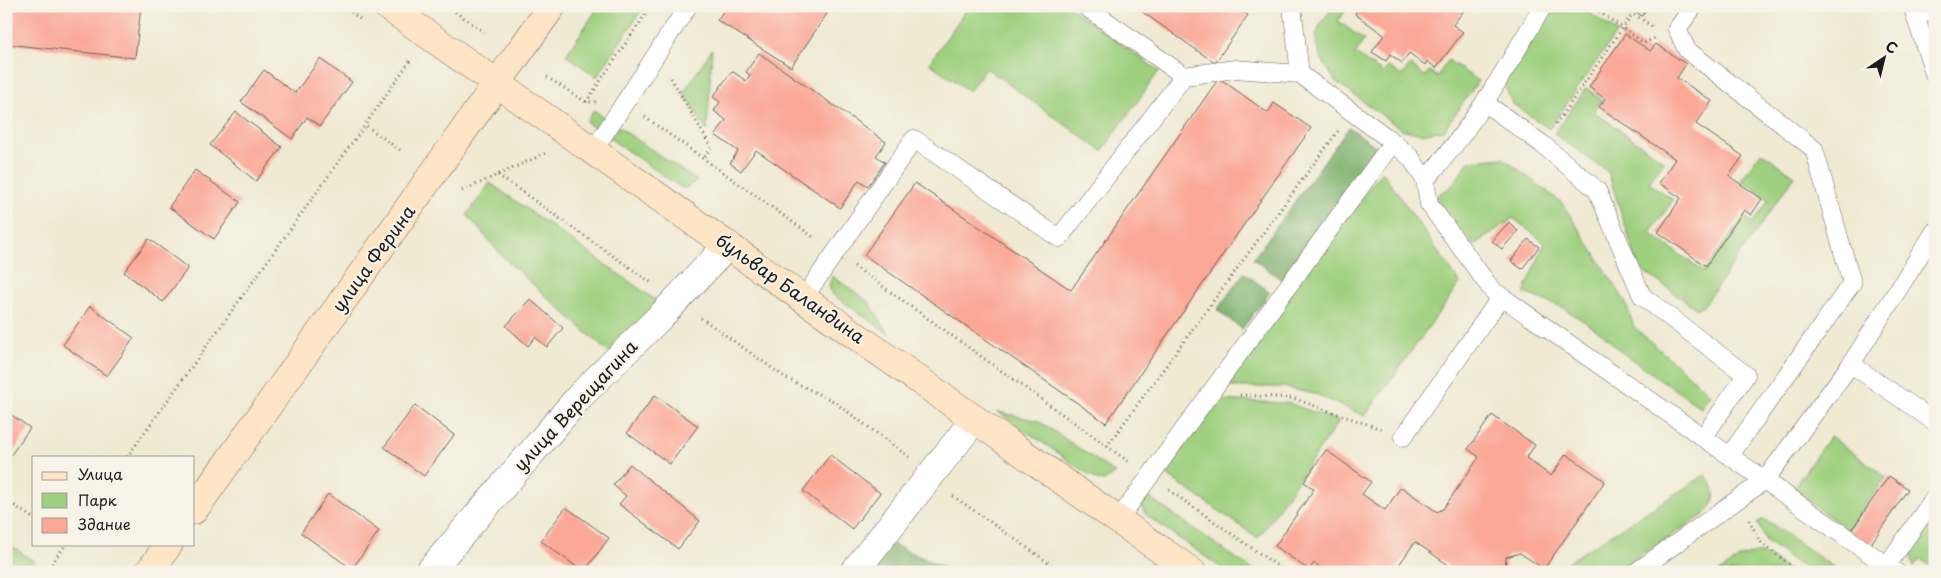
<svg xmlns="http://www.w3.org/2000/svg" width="1941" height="578" viewBox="0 0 1941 578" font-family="'Playpen Sans',sans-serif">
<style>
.green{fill:#9fd07f;stroke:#5e764e}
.forest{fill:#7fb26e;stroke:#4e6745}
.building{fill:#fba897}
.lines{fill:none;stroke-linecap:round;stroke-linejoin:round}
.lane-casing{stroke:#66645c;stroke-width:19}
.street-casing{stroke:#66645c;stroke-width:29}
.secondary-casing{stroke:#66645c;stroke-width:29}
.path{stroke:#66645c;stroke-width:3;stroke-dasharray:1 4;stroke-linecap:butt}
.lane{stroke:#fff;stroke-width:18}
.street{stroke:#fff;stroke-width:28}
.secondary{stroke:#fee5c5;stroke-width:28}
.labels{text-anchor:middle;stroke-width:4;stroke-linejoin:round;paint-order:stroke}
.street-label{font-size:18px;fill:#1c1c1c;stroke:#f7f3e8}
</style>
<rect width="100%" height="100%" fill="#f7f3e8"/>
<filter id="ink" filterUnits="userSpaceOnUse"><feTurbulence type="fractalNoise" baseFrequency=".02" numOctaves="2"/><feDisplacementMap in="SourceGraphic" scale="10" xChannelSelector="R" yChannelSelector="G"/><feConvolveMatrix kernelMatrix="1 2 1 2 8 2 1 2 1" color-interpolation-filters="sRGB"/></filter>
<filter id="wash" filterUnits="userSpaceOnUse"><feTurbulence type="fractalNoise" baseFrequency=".0096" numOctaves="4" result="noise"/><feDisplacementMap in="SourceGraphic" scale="20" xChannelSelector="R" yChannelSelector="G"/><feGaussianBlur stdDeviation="1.12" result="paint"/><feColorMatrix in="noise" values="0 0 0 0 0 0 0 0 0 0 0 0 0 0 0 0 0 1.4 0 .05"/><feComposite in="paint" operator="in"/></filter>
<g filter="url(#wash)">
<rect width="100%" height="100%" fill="#f0ead3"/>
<path class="green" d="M 599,6 L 644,6 L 597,77 L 566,55 Z
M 969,6 L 1068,6 L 1159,71 L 1102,151 L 986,68 L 969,91 L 929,63 Z
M 1333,6 L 1349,6 L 1338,21 L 1364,40 L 1355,54 L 1383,73 L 1388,67 L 1402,76 L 1410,65 L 1425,76 L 1429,71 L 1437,77 L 1448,60 L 1478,81 L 1444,130 L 1421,134 L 1401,129 L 1335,81 L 1320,56 L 1316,37 L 1319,27 Z
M 1550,6 L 1580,6 L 1617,32 L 1549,129 L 1513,104 L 1503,82 Z
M 712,49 L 707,131 L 683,93 Z
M 1586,88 L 1602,100 L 1594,112 L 1664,161 L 1649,183 L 1673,200 L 1650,233 L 1704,272 L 1744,217 L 1753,223 L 1769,200 L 1741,180 L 1761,152 L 1795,176 L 1704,305 L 1697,309 L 1639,268 L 1608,172 L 1554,134 Z
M 594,110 L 697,181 L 686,188 L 680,187 L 586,122 Z
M 1503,158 L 1562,203 L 1625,301 L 1634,327 L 1710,394 L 1701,408 L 1620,351 L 1603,334 L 1562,307 L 1524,293 L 1545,243 L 1513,218 L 1474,245 L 1435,197 L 1452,186 L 1469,161 Z
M 1382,171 L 1460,283 L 1365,416 L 1318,395 L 1283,387 L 1222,387 Z
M 490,183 L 647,294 L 662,305 L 609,353 L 506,260 L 467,215 Z
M 832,276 L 869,302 L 889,334 L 832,294 L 829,287 Z
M 1215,400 L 1288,403 L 1339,421 L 1258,538 L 1164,473 Z
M 998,412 L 1039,421 L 1115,473 L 1104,481 L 1097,480 Z
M 1830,436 L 1886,477 L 1848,530 L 1792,490 Z
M 1705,475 C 1717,487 1718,502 1705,514 L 1613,572 L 1552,572 Z
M 1144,494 L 1256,572 L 1227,572 L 1146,515 L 1142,507 Z
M 1762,520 L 1768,521 L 1840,572 L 1809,572 L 1766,541 L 1757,522 Z
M 1935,525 L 1935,569 L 1920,559 L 1914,567 C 1907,552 1917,526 1935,525 Z
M 6,542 L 35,562 L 28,572 L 6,572 Z
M 1755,553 L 1769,556 L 1791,572 L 1719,572 L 1741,557 Z"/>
<path class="forest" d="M 1349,127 L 1378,148 L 1282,280 L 1253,259 Z
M 1244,273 L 1270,292 L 1242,329 L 1217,310 Z
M 892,544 L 954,572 L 875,572 Z"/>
<g id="blocks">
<path class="building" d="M 6,6 L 141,6 L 135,58 L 6,44 Z
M 727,6 L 832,6 L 791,67 L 717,20 Z
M 1134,6 L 1235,6 L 1248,15 L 1215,63 Z
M 1360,6 L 1467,6 L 1453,25 L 1463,32 L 1436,68 L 1427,61 L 1425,65 L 1409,53 L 1402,63 L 1390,54 L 1386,61 L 1372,52 L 1384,35 L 1355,14 Z
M 1628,6 L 1648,6 L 1642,16 Z
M 1625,34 L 1650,51 L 1656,44 L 1686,64 L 1677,78 L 1712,101 L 1696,124 L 1743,156 L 1729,176 L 1762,199 L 1751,215 L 1744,210 L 1706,266 L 1658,232 L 1681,198 L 1659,183 L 1675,159 L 1599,107 L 1605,99 L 1589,87 Z
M 759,53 L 886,142 L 876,156 L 885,162 L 868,186 L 859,180 L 840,208 L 756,150 L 741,171 L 730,163 L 738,151 L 715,135 L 726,120 L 714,111 L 720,102 L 713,97 L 732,71 L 746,81 L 750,75 L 746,72 Z
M 320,59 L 352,82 L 320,126 L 307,117 L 292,139 L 241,102 L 264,70 L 295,93 Z
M 1219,78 L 1268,113 L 1274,103 L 1311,128 L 1106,423 L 864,255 L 915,183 L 1071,290 Z
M 236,112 L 282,147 L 256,181 L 210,145 Z
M 195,170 L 240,202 L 214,239 L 169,207 Z
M 1509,222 L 1518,231 L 1502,249 L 1492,241 Z
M 149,239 L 188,268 L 163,302 L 124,272 Z
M 1528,239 L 1539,247 L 1522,269 L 1511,261 Z
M 530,299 L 563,328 L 547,347 L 535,337 L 528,346 L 506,326 Z
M 90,306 L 134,338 L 107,376 L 63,345 Z
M 655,395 L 698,426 L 670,464 L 627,433 Z
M 415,405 L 454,435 L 424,476 L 384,447 Z
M 6,411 L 30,428 L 6,462 Z
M 1492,415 L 1535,445 L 1526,458 L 1551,476 L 1566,454 L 1605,481 L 1544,569 L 1520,553 L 1506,557 L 1505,572 L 1450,572 L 1447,564 L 1415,542 L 1396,569 L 1399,572 L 1327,572 L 1314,563 L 1309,570 L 1275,546 L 1314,489 L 1304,482 L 1326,450 L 1371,482 L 1362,494 L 1385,510 L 1401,487 L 1437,512 L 1443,509 L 1479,457 L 1468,449 Z
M 830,455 L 880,493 L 852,529 L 803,491 Z
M 630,464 L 700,521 L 678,549 L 619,504 L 626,496 L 613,485 Z
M 1889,476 L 1908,489 L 1870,545 L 1850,532 Z
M 328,494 L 379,531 L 352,569 L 301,533 Z
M 566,507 L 609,538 L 584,572 L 541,541 Z"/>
</g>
</g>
<g filter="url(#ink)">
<use href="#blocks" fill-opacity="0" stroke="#66645c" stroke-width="1"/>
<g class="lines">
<g class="lane-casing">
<path id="lane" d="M 1694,6 L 1677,29 L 1687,50 L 1814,149 L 1852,283 L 1730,455
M 1912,6 L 1935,76
M 1916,18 L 1935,7
M 1184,76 L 1235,69 L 1300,74
M 1485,103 L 1542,144 L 1597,190 L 1642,296 L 1746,375 L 1703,438
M 1393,142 L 1411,158 L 1425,180 L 1429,204 L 1492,290 L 1896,572
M 593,151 L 688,6
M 1425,180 C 1473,128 1507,66 1543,6
M 803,299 L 914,139 L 1059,238 L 1184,76 L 1085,6
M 1851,364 L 1935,231
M 1403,437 L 1501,297
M 1118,520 L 1393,142 L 1300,74 L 1292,6
M 1887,565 L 1935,497
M 1636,572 L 1765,480 L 1851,364 L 1935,422"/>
</g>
<g class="street-casing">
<path id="street" d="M 429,572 L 580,396 L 662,315 L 728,245
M 854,572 L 975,419"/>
</g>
<g class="secondary-casing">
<path id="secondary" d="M 387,6 L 1192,572
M 194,510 L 552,6
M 149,572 L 169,544"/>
</g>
<path class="path" d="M 343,6 L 360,19
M 447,6 L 484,32
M 1591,6 L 1644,43 L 1655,38
M 1622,6 L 1653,27
M 547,77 L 586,102 L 596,102
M 671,78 L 711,147 L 704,159
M 586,102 L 651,6
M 645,117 L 815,238
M 1556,124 L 1633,13
M 400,150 L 365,125 L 412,58
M 498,175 L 653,284
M 462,191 L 546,153
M 854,266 L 1107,446 L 1338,131
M 701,318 L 786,378 L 833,401 L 909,457
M 1240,395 L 1292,398 L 1381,429
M 1107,446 L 1129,462
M 127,457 L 365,125
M 1169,490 L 1286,572
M 953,496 L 1062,572
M 6,500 L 34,519
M 1749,520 L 1762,544 L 1800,572
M 46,572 L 66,544"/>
<use href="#lane" class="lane"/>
<use href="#street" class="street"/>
<use href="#secondary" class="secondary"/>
</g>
</g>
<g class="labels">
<g class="street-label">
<text transform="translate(374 259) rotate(-54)" y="6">улица Ферина</text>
<text transform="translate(790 289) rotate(35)" y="6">бульвар Баландина</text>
<text transform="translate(576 406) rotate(-47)" y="6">улица Верещагина</text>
</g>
</g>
<rect width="1941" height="578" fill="none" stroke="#f7f3e8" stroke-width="25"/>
<rect x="32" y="456" width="162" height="90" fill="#f7f3e8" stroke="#9f9d96"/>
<rect x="42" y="472" width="25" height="8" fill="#fee5c5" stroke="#9f9d96"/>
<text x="78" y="480" font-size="15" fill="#1c1c1c">Улица</text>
<rect x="42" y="493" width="25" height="15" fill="#9fd07f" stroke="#9f9d96"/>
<text x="78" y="506" font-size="15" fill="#1c1c1c">Парк</text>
<rect x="42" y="518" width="25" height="15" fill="#fba897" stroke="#9f9d96"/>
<text x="78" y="530" font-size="15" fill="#1c1c1c">Здание</text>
<g transform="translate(1884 58) rotate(35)" stroke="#f7f3e8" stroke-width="4" paint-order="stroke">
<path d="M0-4L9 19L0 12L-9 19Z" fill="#1c1c1c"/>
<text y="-8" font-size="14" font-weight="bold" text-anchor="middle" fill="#1c1c1c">С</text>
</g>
</svg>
